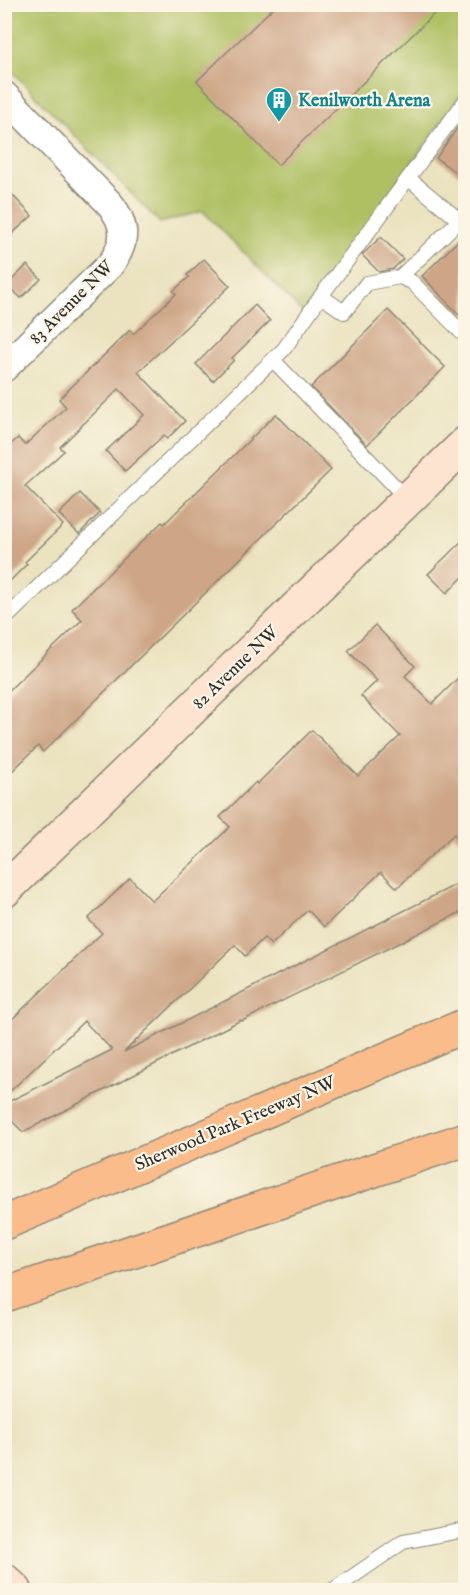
<svg xmlns="http://www.w3.org/2000/svg" width="470" height="1595" viewBox="0 0 470 1595" font-family="'IM FELL English',serif">
<style>
.green{fill:#afc063;stroke:#6d7647;stroke-width:1.5}
.building{fill:#cea687}
.lines{fill:none;stroke-linecap:round;stroke-linejoin:round}
.lane-casing{stroke:#8b8776;stroke-width:16}
.street-casing{stroke:#8b8776;stroke-width:30}
.secondary-casing{stroke:#8b8776;stroke-width:36}
.highway-casing{stroke:#8b8776;stroke-width:36}
.lane{stroke:#fff;stroke-width:14}
.street{stroke:#fff;stroke-width:27}
.secondary{stroke:#fde4d0;stroke-width:33}
.highway{stroke:#f9bc8a;stroke-width:33}
.labels{text-anchor:middle;stroke-width:4.5;stroke-linejoin:round;paint-order:stroke}
.culture-label{font-size:18px;font-weight:bold;fill:#0d838f;stroke:#fcf5e5;text-anchor:start}
.street-label{font-size:18px;fill:#2b2b2b;stroke:#fcf5e5}
</style>
<rect width="100%" height="100%" fill="#fcf5e5"/>
<filter id="ink" filterUnits="userSpaceOnUse"><feTurbulence type="fractalNoise" baseFrequency=".0167" numOctaves="2"/><feDisplacementMap in="SourceGraphic" scale="12" xChannelSelector="R" yChannelSelector="G"/><feConvolveMatrix kernelMatrix="1 2 1 2 8 2 1 2 1" color-interpolation-filters="sRGB"/></filter>
<filter id="wash" filterUnits="userSpaceOnUse"><feTurbulence type="fractalNoise" baseFrequency=".008" numOctaves="4" result="noise"/><feDisplacementMap in="SourceGraphic" scale="24" xChannelSelector="R" yChannelSelector="G"/><feGaussianBlur stdDeviation="1.35" result="paint"/><feColorMatrix in="noise" values="0 0 0 0 0 0 0 0 0 0 0 0 0 0 0 0 0 1.4 0 .05"/><feComposite in="paint" operator="in"/></filter>
<g filter="url(#wash)">
<rect width="100%" height="100%" fill="#ebe3c0"/>
<path class="green" d="M 4,5 L 465,5 L 465,89 L 303,313 L 203,211 L 160,223 L 5,64 Z"/>
<g id="blocks">
<path class="building" d="M 277,4 L 425,4 L 434,14 L 278,165 L 197,81 Z
M 465,117 L 465,179 L 436,158 Z
M 4,186 L 32,216 L 4,241 Z
M 465,234 L 465,321 L 422,276 Z
M 381,237 L 403,259 L 393,269 L 379,272 L 362,255 Z
M 204,259 L 230,286 L 138,372 L 185,421 L 167,439 L 164,435 L 125,471 L 106,451 L 144,415 L 119,389 L 60,447 L 64,451 L 25,486 L 63,525 L 25,562 L 27,564 L 4,587 L 4,450 L 18,438 L 25,445 L 66,407 L 59,399 L 130,330 L 133,334 L 176,294 L 173,291 L 189,277 L 187,275 Z
M 27,265 L 41,279 L 21,298 L 7,285 Z
M 255,305 L 270,321 L 232,358 L 234,360 L 213,381 L 196,364 Z
M 388,310 L 445,367 L 367,445 L 311,387 Z
M 276,414 L 331,470 L 43,752 L 38,746 L 4,779 L 4,695 L 82,620 L 72,609 L 162,522 L 164,524 Z
M 80,493 L 100,513 L 79,534 L 59,514 Z
M 465,538 L 465,575 L 447,593 L 428,574 Z
M 375,625 L 415,666 L 405,676 L 432,704 L 465,671 L 465,846 L 454,834 L 397,888 L 381,872 L 324,927 L 308,910 L 271,945 L 264,938 L 245,956 L 235,945 L 124,1052 L 465,880 L 465,910 L 242,1021 L 241,1020 L 23,1132 L 4,1113 L 4,1104 L 112,1050 L 84,1021 L 4,1097 L 4,1027 L 102,933 L 88,919 L 130,878 L 152,901 L 230,827 L 220,817 L 256,782 L 257,784 L 312,730 L 358,776 L 400,736 L 361,696 L 377,681 L 348,651 Z"/>
</g>
</g>
<g filter="url(#ink)">
<use href="#blocks" fill-opacity="0" stroke="#8b8776" stroke-width="1.5"/>
<g class="lines">
<g class="lane-casing">
<path id="lane" d="M 408,178 L 459,220
M 400,277 L 466,214
M 321,296 L 344,312 L 367,283 L 400,277 L 412,282 L 466,337
M 273,360 L 407,499
M 4,620 L 284,349 L 321,296 L 466,100
M 333,1590 L 403,1542 L 460,1531 L 466,1532"/>
</g>
<g class="street-casing">
<path id="street" d="M 4,95 L 110,204 C 127,226 127,242 110,265 L 4,368"/>
</g>
<g class="secondary-casing">
<path id="secondary" d="M 4,891 L 466,443
M 4,1580 L 15,1590"/>
</g>
<g class="highway-casing">
<path id="highway" d="M 4,1223 L 466,1025
M 4,1295 L 466,1139"/>
</g>
<use href="#lane" class="lane"/>
<use href="#street" class="street"/>
<use href="#secondary" class="secondary"/>
<use href="#highway" class="highway"/>
</g>
</g>
<defs>
<g id="building-pin" transform="scale(1.35)"><path d="M0 17L-7.5 6A9.5 9.5 0 1 1 7.5 6Z" fill="#0f9aa8" stroke="#fcf5e5"/><path d="M-4-6H4V6H1V3H-1V6H-4ZM-2.5-4.3h1.7v1.8h-1.7ZM.8-4.3h1.7v1.8H.8ZM-2.5-1h1.7V.8h-1.7ZM.8-1h1.7V.8H.8Z" fill="#fff"/></g>
</defs>
<g fill-rule="evenodd">
<use href="#building-pin" x="279" y="100"/>
</g>
<g class="labels">
<g class="culture-label">
<text x="298" y="106">Kenilworth Arena</text>
</g>
<g class="street-label">
<text transform="translate(71 302) rotate(-45)" y="6">83 Avenue NW</text>
<text transform="translate(235 667) rotate(-44)" y="6">82 Avenue NW</text>
<text transform="translate(235 1123) rotate(-23)" y="6">Sherwood Park Freeway NW</text>
</g>
</g>
<rect width="470" height="1595" fill="none" stroke="#fcf5e5" stroke-width="24"/>
</svg>
